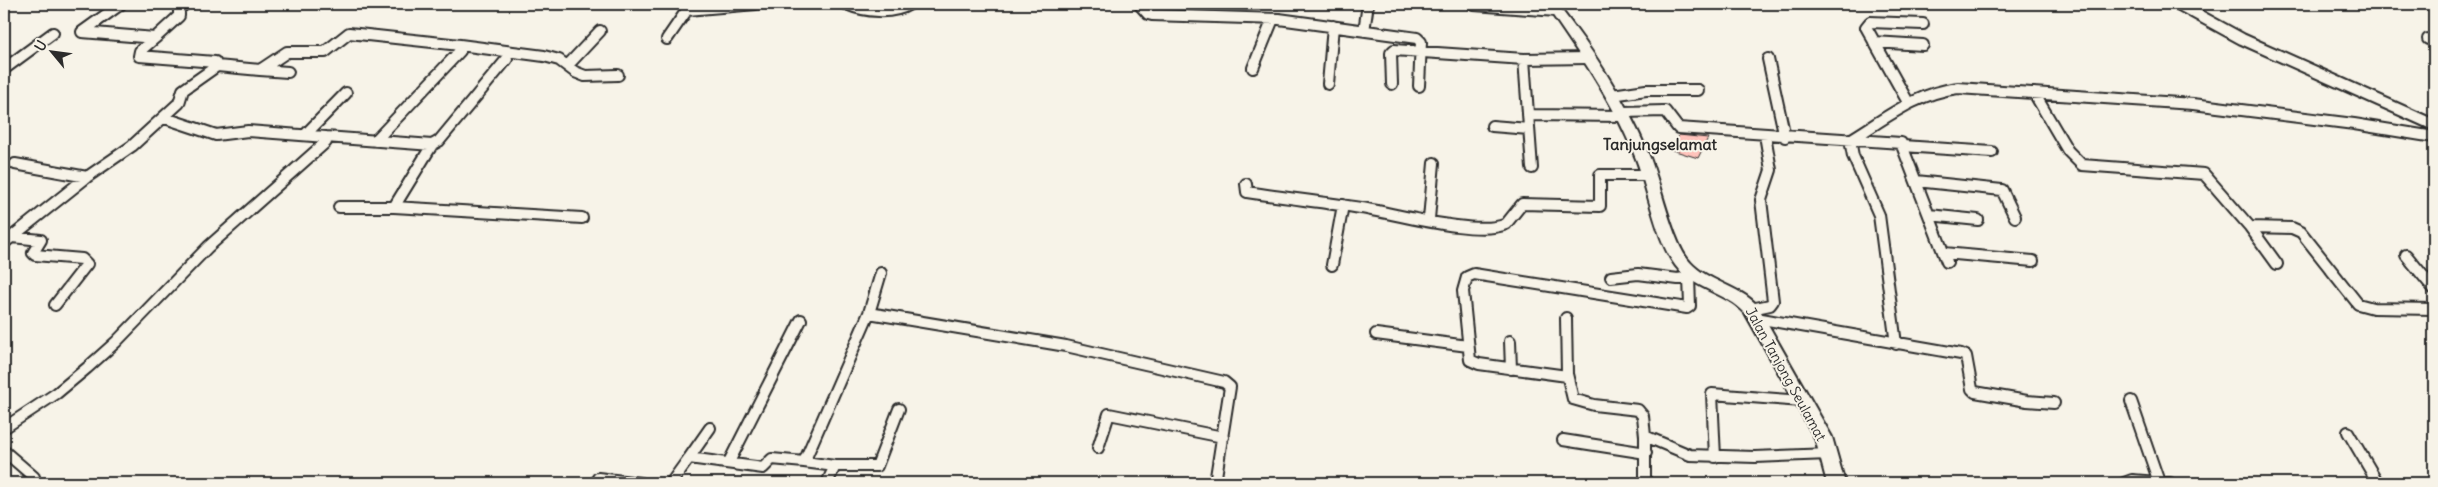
<svg xmlns="http://www.w3.org/2000/svg" width="2438" height="487" viewBox="0 0 2438 487" font-family="Delius,sans-serif">
<style>
.building{fill:#ffc3bb;stroke:#2b2b2b}
.lines{fill:none;stroke-linecap:round;stroke-linejoin:round}
.street-casing{stroke:#2b2b2b;stroke-width:14}
.secondary-casing{stroke:#2b2b2b;stroke-width:4}
.street{stroke:#f7f3e8;stroke-width:10}
.secondary{fill:#f7f3e8;fill-rule:evenodd}
.labels{text-anchor:middle;stroke-width:4;stroke-linejoin:round;paint-order:stroke}
.street-label{font-size:14px;fill:#2b2b2b;stroke:#f7f3e8}
.quarter-label{font-size:16px;font-weight:bold;fill:#2b2b2b;stroke:#f7f3e8}
</style>
<rect width="100%" height="100%" fill="#f7f3e8"/>
<filter id="ink" filterUnits="userSpaceOnUse"><feTurbulence type="fractalNoise" baseFrequency=".02" numOctaves="2"/><feDisplacementMap in="SourceGraphic" scale="10" xChannelSelector="R" yChannelSelector="G"/><feConvolveMatrix kernelMatrix="1 2 1 2 8 2 1 2 1" color-interpolation-filters="sRGB"/></filter>
<g filter="url(#ink)">
<path class="building" d="M 1679,135 L 1708,138 L 1698,158 L 1672,150 Z"/>
<g class="lines">
<g class="street-casing">
<path id="street" d="M 846,4 C 865,12 892,15 910,4
M 1139,4 L 1148,14 L 1152,15 L 1279,19 L 1417,38 L 1421,42 L 1419,86
M 2178,4 L 2242,39 L 2434,125
M 1474,5 L 1557,11
M 687,10 L 756,4
M 1364,31 L 1368,4
M 82,32 L 155,38 L 179,16 L 179,9 L 185,4
M 82,32 L 121,4
M 155,38 L 140,51 L 139,56 L 215,62 L 217,66
M 667,39 L 687,10 L 688,4
M 2428,39 L 2434,39
M 1874,42 L 1923,45
M 460,45 L 544,56 L 559,60 L 575,72 L 585,76 L 618,75
M 1524,59 L 1532,168
M 1768,59 L 1785,137
M 569,64 L 600,31
M 1253,68 L 1273,19
M 4,69 L 53,33
M 260,70 L 288,72
M 1328,84 L 1333,26
M 1392,84 L 1391,53 L 1394,50 L 1524,59 L 1588,58
M 2034,93 L 2068,151 L 2082,165 L 2204,174 L 2250,227 L 2292,228 L 2301,232 L 2358,304 L 2373,308 L 2434,309
M 1612,95 L 1646,90 L 1698,90
M 1909,104 L 1866,27 L 1870,22 L 1923,24
M 1623,112 L 1665,111 L 1678,128 L 1901,143 L 1947,262
M 1528,115 L 1624,116
M 1492,126 L 1529,129
M 305,135 L 346,93
M 326,137 L 432,145 L 439,141 L 507,59
M 1850,140 C 1885,119 1916,93 1958,88 L 2193,104 L 2354,124 L 2434,137
M 1850,140 L 1853,156 L 1879,215 L 1896,344
M 432,145 L 394,207 L 582,218
M 1903,146 L 1992,152
M 15,164 L 87,177
M 1916,181 L 2002,190 L 2015,217
M 1246,184 L 1247,192 C 1285,198 1323,202 1361,208 C 1394,213 1478,237 1506,224 L 1522,204 L 1600,206 L 1600,175 L 1650,175
M 339,207 L 394,207
M 1929,215 L 1978,220
M 1429,219 L 1434,163
M 2250,227 L 2277,264
M 12,237 L 41,240 L 33,253 L 35,255 L 82,259 L 87,264 L 55,305
M 4,243 L 87,177 L 132,146 L 179,103 L 183,90 L 217,66 L 260,70 L 287,52 L 325,52 L 349,33 L 460,45 L 460,51 L 375,141
M 1944,253 L 2033,261
M 2406,255 L 2434,289
M 1332,265 L 1343,205
M 1611,277 L 1638,274 L 1678,279 L 1689,277
M 1751,309 L 1770,305 L 1773,301 L 1761,200 L 1771,170 L 1765,135
M 869,313 L 1066,346 L 1224,382 L 1230,387 L 1215,483
M 1566,318 L 1567,374 L 1573,399 L 1594,405 L 1638,410 L 1643,416 L 1645,436
M 1756,318 L 1961,354 L 1966,356 L 1972,389 L 1975,392 L 2027,401 L 2054,403
M 1376,334 L 1468,346
M 1510,341 L 1511,369
M 1567,376 L 1479,364 L 1470,360 L 1463,291 L 1467,277 L 1474,274 L 1687,308 L 1690,306 L 1689,277 L 1691,273
M 2131,401 L 2159,482
M 4,428 L 57,393 L 87,368 L 116,342 L 208,247 L 326,142 L 326,137 L 248,131 L 216,135 L 165,118
M 2348,432 L 2378,483
M 1563,440 L 1646,453
M 1098,448 L 1109,414 L 1223,437
M 4,451 L 34,477 L 32,483
M 1715,457 L 1712,394 L 1802,401
M 689,458 L 710,428
M 729,462 L 801,320
M 835,466 L 877,466 L 899,409
M 598,478 L 640,483
M 671,483 L 689,458 L 763,468 L 772,459 L 804,462
M 827,483 L 835,466 L 804,462 L 869,313 L 881,273
M 1645,483 L 1645,436 L 1690,455 L 1755,457 L 1829,454
M 2124,483 L 2132,480 L 2170,483"/>
</g>
<g class="secondary-casing">
<path id="secondary" d="M 1545,4 L 1557,4 C 1593,50 1625,99 1648,153 C 1660,180 1672,243 1690,262 C 1708,282 1738,285 1757,305 L 1832,437 L 1845,483 L 1827,483 L 1815,438 L 1745,313 C 1727,293 1697,290 1679,270 C 1656,245 1648,186 1634,154 C 1612,99 1578,52 1545,4 Z"/>
</g>
<use href="#street" class="street"/>
<use href="#secondary" class="secondary"/>
</g>
</g>
<g class="labels">
<g class="street-label">
<text transform="translate(1786 374) rotate(61)" y="5">Jalan Tanjong Seulamat</text>
</g>
<g class="quarter-label">
<text x="1660" y="150">Tanjungselamat</text>
</g>
</g>
<rect width="2438" height="487" fill="none" stroke="#f7f3e8" stroke-width="20"/>
<rect x="10" y="10" width="2418" height="467" fill="none" stroke="#2b2b2b" stroke-width="2" filter="url(#ink)"/>
<g transform="translate(52 52) rotate(299)" stroke="#f7f3e8" stroke-width="4" paint-order="stroke">
<path d="M0-4L9 19L0 12L-9 19Z" fill="#2b2b2b"/>
<text y="-8" font-size="14" font-weight="bold" text-anchor="middle" fill="#2b2b2b">U</text>
</g>
</svg>
